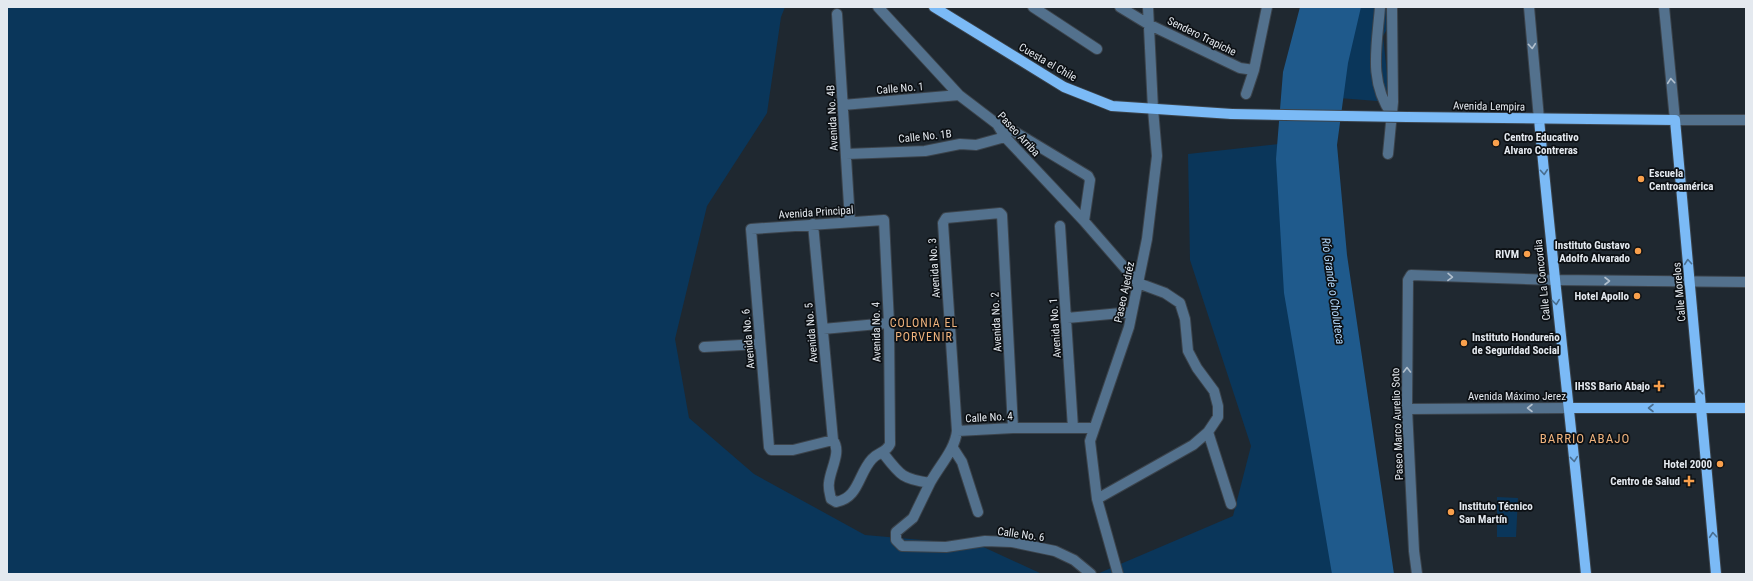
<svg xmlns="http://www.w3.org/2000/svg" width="1753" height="581" viewBox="0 0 1753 581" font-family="'Roboto Condensed',sans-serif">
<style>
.green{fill:#0a365a}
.water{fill:#1f5a8c}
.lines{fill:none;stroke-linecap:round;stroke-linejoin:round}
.minor-casing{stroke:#3b434b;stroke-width:12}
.major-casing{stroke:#3b434b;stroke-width:12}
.minor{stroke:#53718d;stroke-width:10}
.major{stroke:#7bbaf6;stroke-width:10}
.major-bridge-casing{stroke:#3b434b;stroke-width:12;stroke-linecap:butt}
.major-bridge{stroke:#7bbaf6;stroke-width:10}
.oneway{stroke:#b1bfcd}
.oneway2{stroke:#496e90}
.poi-dot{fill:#f9a04c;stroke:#0c1014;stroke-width:1.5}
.labels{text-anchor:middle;stroke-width:3.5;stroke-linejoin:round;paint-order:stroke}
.street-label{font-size:11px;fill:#e4e9ef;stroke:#0c1014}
.poi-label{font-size:11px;font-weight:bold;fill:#e4e9ef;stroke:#0c1014;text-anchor:end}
.water-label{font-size:12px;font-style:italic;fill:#b2d7fa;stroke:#0c1014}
.neighbourhood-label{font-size:12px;letter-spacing:1px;fill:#f0b37d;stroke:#0c1014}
.quarter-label{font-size:13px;letter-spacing:1px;fill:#f0b37d;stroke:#0c1014}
</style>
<rect width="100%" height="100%" fill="#1f2830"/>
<path class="green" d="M 7,7 L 785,7 L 781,17 L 767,113 L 707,206 L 675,339 L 689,418 L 754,474 L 865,535 L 979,545 L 1042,574 L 7,574 Z
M 1342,7 L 1394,7 L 1393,19 L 1383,36 L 1390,102 L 1326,97 Z
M 1296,142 L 1368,574 L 1097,574 L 1233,516 L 1251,446 L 1190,260 L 1188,154 Z
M 1497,497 L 1518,498 L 1516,537 L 1497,537 Z"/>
<path class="water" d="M 1300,7 L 1361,7 L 1348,63 L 1337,145 L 1347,255 L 1394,574 L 1332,574 L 1284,293 L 1276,159 L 1283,72 Z"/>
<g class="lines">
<g class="minor-casing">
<path id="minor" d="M 878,7 L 959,95 L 997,124 L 1005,137 L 1084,221 L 1138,283 L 1165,293 L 1180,303 L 1185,319 L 1188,351 L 1197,368 L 1214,391 L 1218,406 L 1218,417 L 1208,432 L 1193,445 L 1097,499
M 1033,7 L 1097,49
M 1120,7 L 1148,24 L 1240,68 L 1254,70
M 1380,7 C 1377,46 1368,81 1392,115
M 1529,7 L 1539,119
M 1664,7 L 1675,120 L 1746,120
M 837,14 L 850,221
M 1246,94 L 1254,70 L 1267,7
M 843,105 L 959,95
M 997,124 L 1015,132 L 1088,176 L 1090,180 L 1084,221
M 846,154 L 925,151 L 960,144 L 976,145 L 1005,137
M 1388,154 L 1393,102 L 1392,7
M 884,220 L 889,323 L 890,444 C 886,453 878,452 872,459 C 858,474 859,498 836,502 L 831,499 C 830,494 828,488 829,483 C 830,469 842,452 833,440 L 793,450 L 771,450 L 769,447 L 751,229 Z
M 813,224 L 833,440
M 1060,226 L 1073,428
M 1067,318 L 1132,312
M 823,329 L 889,323
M 704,347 L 760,344
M 1407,409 L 1569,408
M 957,431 L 943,223 L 946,218 L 1000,213 L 1002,215 L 1013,428
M 1208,432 L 1231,504
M 953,448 L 962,462 L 978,512
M 883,453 C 900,475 902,479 930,483 C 939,466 955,450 957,431 L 1013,428 L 1094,428
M 930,483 L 913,518 L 896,532 L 896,540 L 902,546 L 946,547 L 985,541 L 1012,542 L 1055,551 L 1074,560 L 1091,574
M 1118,574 L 1097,499 L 1090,441 L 1129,327 L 1147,239 L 1157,156 L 1153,109 L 1148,7
M 1417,574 L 1414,551 L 1407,409 L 1408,280 L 1411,275 L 1554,280 L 1746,282"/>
</g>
<g class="major-casing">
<path id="major" d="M 934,7 L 1064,87 L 1112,106 L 1232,114
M 1407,117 L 1675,120 L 1716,574
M 1539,119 C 1553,271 1571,422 1586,574
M 1569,408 L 1746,408"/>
</g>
<use href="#minor" class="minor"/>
<use href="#major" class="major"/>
<g class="major-bridge-casing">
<path id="major-bridge" d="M 1232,114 L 1407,117"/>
</g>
<use href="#major-bridge" class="major-bridge"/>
</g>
<defs><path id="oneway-chevron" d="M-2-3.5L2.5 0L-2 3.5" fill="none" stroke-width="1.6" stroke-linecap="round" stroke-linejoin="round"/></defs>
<g class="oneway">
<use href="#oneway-chevron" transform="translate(1532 46) rotate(85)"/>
<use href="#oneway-chevron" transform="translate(1671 81) rotate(-95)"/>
<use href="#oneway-chevron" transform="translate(1450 277) rotate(1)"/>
<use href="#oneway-chevron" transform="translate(1607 281)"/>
<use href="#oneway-chevron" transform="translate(1407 370) rotate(-90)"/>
<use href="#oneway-chevron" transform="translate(1530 408) rotate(180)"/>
</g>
<g class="oneway2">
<use href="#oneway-chevron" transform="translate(1544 172) rotate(85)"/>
<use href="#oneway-chevron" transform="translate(1688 262) rotate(-95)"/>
<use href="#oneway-chevron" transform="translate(1556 302) rotate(83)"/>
<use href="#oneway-chevron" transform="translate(1699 392) rotate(-95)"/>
<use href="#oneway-chevron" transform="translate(1651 408) rotate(180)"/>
<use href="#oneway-chevron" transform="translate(1574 459) rotate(84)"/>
<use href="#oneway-chevron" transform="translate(1713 535) rotate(-95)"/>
</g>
<g class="poi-dot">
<circle cx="1496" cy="143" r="4"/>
<circle cx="1641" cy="179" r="4"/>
<circle cx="1638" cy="251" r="4"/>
<circle cx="1527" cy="254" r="4"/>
<circle cx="1637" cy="296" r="4"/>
<circle cx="1464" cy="343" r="4"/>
<path d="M1657 380h4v4h4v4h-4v4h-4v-4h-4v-4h4z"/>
<circle cx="1720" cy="464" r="4"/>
<path d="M1687 475h4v4h4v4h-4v4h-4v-4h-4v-4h4z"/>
<circle cx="1451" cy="512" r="4"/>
</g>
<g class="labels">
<g class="street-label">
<text transform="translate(1202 36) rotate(26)" y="4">Sendero Trapiche</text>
<text transform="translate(1048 62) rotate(30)" y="4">Cuesta el Chile</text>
<text transform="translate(900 88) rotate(-5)" y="4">Calle No. 1</text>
<text transform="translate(1489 106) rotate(1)" y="4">Avenida Lempira</text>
<text transform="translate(832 118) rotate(-93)" y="4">Avenida No. 4B</text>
<text transform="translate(1019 134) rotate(47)" y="4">Paseo Arriba</text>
<text transform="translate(925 136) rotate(-6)" y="4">Calle No. 1B</text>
<text transform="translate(816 212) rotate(-4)" y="4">Avenida Principal</text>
<text transform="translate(934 268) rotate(-94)" y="4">Avenida No. 3</text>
<text transform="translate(1542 280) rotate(-96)" y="4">Calle La Concordia</text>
<text transform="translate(1124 292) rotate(-78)" y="4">Paseo Ajedréz</text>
<text transform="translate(1679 292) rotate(-95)" y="4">Calle Morelos</text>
<text transform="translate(996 322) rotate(-93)" y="4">Avenida No. 2</text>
<text transform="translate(1055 328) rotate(-94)" y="4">Avenida No. 1</text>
<text transform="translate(876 332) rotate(-91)" y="4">Avenida No. 4</text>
<text transform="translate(811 333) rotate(-95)" y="4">Avenida No. 5</text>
<text transform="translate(748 339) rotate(-95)" y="4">Avenida No. 6</text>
<text x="1517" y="400">Avenida Máximo Jerez</text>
<text transform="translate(989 417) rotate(-3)" y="4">Calle No. 4</text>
<text transform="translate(1397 424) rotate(-92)" y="4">Paseo Marco Aurelio Soto</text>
<text transform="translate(1021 534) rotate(8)" y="4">Calle No. 6</text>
</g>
<g class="poi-label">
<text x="1504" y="141" text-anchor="start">Centro Educativo<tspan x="1504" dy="13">Alvaro Contreras</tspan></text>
<text x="1649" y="177" text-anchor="start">Escuela<tspan x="1649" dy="13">Centroamérica</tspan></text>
<text x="1630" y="249">Instituto Gustavo<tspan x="1630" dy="13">Adolfo Alvarado</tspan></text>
<text x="1519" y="258">RIVM</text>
<text x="1629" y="300">Hotel Apollo</text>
<text x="1472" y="341" text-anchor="start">Instituto Hondureño<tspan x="1472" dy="13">de Seguridad Social</tspan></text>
<text x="1650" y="390">IHSS Bario Abajo</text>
<text x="1712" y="468">Hotel 2000</text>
<text x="1680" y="485">Centro de Salud</text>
<text x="1459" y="510" text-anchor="start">Instituto Técnico<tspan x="1459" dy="13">San Martín</tspan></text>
</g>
<g class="water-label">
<text transform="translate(1333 291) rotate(82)" y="4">Río Grande o Choluteca</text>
</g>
<g class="neighbourhood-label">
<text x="924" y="327">COLONIA EL<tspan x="924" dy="14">PORVENIR</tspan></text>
</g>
<g class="quarter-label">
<text x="1585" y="443">BARRIO ABAJO</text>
</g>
</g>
<rect width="1753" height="581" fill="none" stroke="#e4e9ef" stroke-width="16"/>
</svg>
